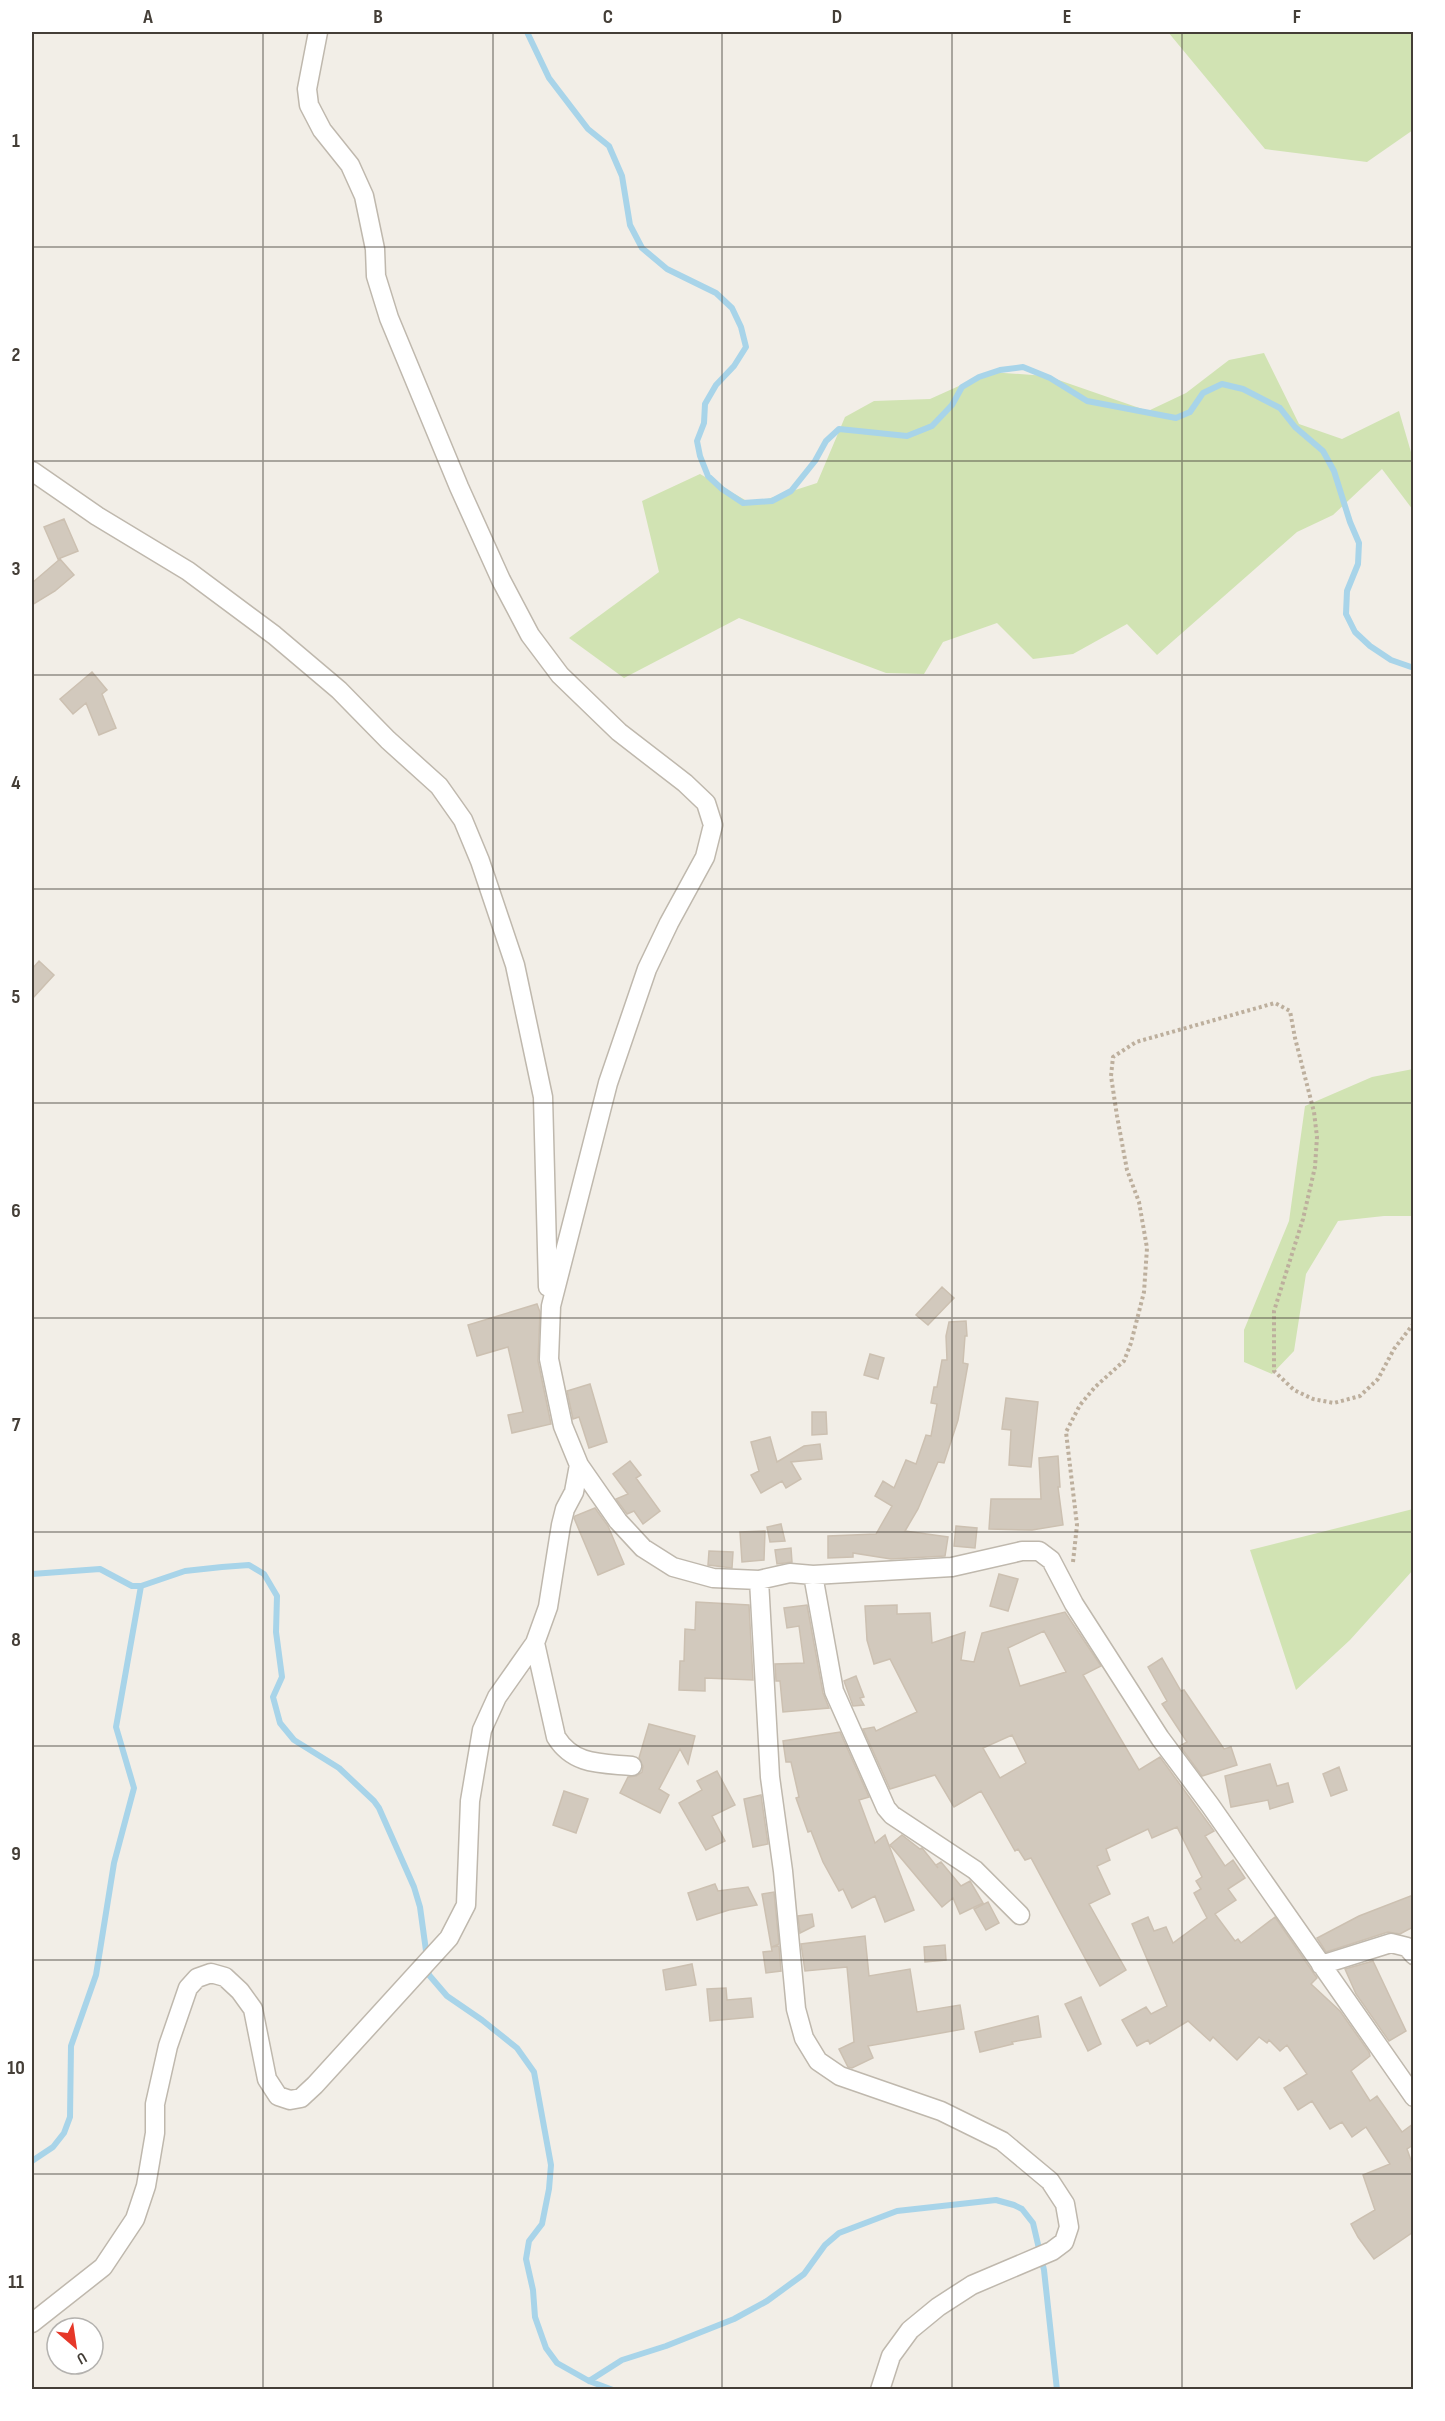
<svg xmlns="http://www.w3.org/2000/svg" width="1445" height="2421" viewBox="0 0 1445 2421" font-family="'Sofia Sans Condensed',sans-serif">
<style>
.green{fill:#d1e3b3}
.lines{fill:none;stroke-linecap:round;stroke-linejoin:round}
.stream{stroke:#a8d4e9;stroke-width:6}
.building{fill:#d2c9bd;stroke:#ccc0b1;stroke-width:1.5;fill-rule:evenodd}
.minor-casing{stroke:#bfb8ad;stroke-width:21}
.path{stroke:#bdaf9d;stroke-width:4;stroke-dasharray:3 3;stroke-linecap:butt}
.minor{stroke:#fff;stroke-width:18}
.grid{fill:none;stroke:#443e37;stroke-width:1.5;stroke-opacity:0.55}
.neatline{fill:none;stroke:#443e37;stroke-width:2}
.grid-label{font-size:20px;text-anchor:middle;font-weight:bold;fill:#443e37}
</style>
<rect width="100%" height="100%" fill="#f2eee7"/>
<path class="green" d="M 1168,32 L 1413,32 L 1413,130 L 1367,162 L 1265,149 Z
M 1264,353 L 1299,424 L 1342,439 L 1399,411 L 1413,459 L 1413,510 L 1382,469 L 1333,515 L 1297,532 L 1157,655 L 1127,624 L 1073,654 L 1033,659 L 997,623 L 943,642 L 924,674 L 886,673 L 739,618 L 624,678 L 569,638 L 659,572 L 642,501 L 700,474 L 752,504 L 817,483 L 845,417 L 874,401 L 930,399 L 990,372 L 1047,376 L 1148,411 L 1186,393 L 1229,360 Z
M 1413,1069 L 1413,1216 L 1384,1216 L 1338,1221 L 1306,1274 L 1294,1351 L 1272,1374 L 1244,1362 L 1244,1330 L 1289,1221 L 1305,1106 L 1372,1077 Z
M 1413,1509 L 1413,1570 L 1350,1640 L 1296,1690 L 1250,1550 Z"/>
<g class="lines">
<path class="stream" d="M 527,32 L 549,78 L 588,129 L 609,146 L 622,176 L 630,225 L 642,248 L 667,269 L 716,293 L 732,308 L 741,327 L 746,347 L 734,366 L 716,385 L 705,404 L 704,423 L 697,441 L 700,456 L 708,476 L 722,489 L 743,503 L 772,501 L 791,491 L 815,461 L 826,441 L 839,429 L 907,436 L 932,426 L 952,405 L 962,387 L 979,377 L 1000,370 L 1023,367 L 1050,378 L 1087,401 L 1176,418 L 1190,412 L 1203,393 L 1222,384 L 1243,389 L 1280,408 L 1295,427 L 1323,451 L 1334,471 L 1350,522 L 1359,543 L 1358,564 L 1347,591 L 1346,614 L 1355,632 L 1370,646 L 1391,660 L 1414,668
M 32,1574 L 100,1569 L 132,1586 L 141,1586 L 185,1571 L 222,1567 L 249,1565 L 264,1574 L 277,1596 L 276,1632 L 282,1677 L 273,1697 L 280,1723 L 294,1740 L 339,1768 L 374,1801 L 379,1808 L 414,1887 L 420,1907 L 427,1958
M 428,1968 L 429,1975 L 447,1996 L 482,2020 L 517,2048 L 534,2072 L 551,2165 L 549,2189 L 542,2224 L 529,2241 L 526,2259 L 533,2290 L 535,2317 L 546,2348 L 557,2363 L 589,2381 L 613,2390
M 32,2161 L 53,2147 L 64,2133 L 70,2117 L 71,2046 L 96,1975 L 114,1863 L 134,1788 L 116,1727 L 141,1586
M 589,2381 L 622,2360 L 666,2346 L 734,2319 L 767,2301 L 804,2274 L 825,2245 L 839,2233 L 897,2211 L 996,2200 L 1014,2205 L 1022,2209 L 1033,2223 L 1044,2270 L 1057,2390"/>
</g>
<path class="building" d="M 64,519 L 78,551 L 58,559 L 44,527 Z
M 60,559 L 74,575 L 55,591 L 32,605 L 32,583 Z
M 92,672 L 107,690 L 102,694 L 116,728 L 99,735 L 86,703 L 73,714 L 60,699 Z
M 39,961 L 54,975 L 32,999 L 32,969 Z
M 942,1287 L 954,1298 L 928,1325 L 916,1315 Z
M 537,1304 L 540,1312 L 538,1361 L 551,1424 L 512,1433 L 508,1415 L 523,1412 L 508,1347 L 477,1356 L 468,1325 Z
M 966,1321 L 967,1336 L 965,1336 L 963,1363 L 968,1364 L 958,1420 L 944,1463 L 938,1462 L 918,1509 L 905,1531 L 948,1537 L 945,1556 L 891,1559 L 853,1553 L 853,1557 L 828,1558 L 828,1536 L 876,1534 L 892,1506 L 875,1496 L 883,1481 L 894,1488 L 906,1460 L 916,1464 L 926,1435 L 931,1436 L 937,1404 L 931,1403 L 934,1387 L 937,1387 L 942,1360 L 947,1360 L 946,1336 L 949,1322 Z
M 870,1354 L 884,1358 L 878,1379 L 864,1375 Z
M 590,1384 L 607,1442 L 589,1448 L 579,1417 L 573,1419 L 567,1391 Z
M 1006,1398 L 1038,1402 L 1031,1467 L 1009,1465 L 1011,1430 L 1002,1429 Z
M 812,1412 L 826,1412 L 827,1434 L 812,1435 Z
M 770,1437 L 777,1462 L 804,1446 L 820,1444 L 822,1459 L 791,1462 L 801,1479 L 786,1488 L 782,1481 L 761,1493 L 751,1475 L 759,1471 L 751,1442 Z
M 1058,1456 L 1060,1487 L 1058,1487 L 1063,1525 L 1032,1530 L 989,1529 L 991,1499 L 1041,1499 L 1039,1458 Z
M 630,1461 L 641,1475 L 636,1478 L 660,1511 L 643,1524 L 634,1511 L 627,1514 L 616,1499 L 628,1494 L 613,1474 Z
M 595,1508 L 608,1526 L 624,1564 L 598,1575 L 574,1518 L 575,1516 Z
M 781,1524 L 785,1541 L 770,1542 L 767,1527 Z
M 956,1526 L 977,1528 L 975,1548 L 954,1546 Z
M 765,1531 L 764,1560 L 742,1562 L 740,1532 Z
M 791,1548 L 792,1562 L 777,1564 L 775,1550 Z
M 709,1551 L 733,1552 L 732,1568 L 708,1565 Z
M 999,1574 L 1018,1579 L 1008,1611 L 990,1606 Z
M 696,1602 L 749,1605 L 753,1680 L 705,1678 L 705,1691 L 679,1690 L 680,1661 L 684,1661 L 685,1629 L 695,1630 Z
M 807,1605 L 823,1693 L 829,1708 L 783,1712 L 780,1681 L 776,1681 L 775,1664 L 804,1663 L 799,1626 L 787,1628 L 784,1608 Z
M 897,1605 L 897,1614 L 930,1613 L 932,1643 L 965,1632 L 961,1660 L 974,1662 L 982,1633 L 1065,1612 L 1101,1666 L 1083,1675 L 1139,1770 L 1160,1757 L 1214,1831 L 1205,1836 L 1225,1866 L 1233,1860 L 1245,1878 L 1228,1889 L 1236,1900 L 1215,1914 L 1235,1941 L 1238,1939 L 1241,1943 L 1275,1917 L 1317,1978 L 1311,1984 L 1340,2011 L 1369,2052 L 1370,2056 L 1351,2071 L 1370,2101 L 1377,2096 L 1402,2132 L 1413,2124 L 1413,2145 L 1407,2149 L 1413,2166 L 1413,2232 L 1374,2259 L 1358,2237 L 1351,2224 L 1375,2210 L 1363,2175 L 1390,2164 L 1366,2127 L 1352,2137 L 1342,2122 L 1330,2129 L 1312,2101 L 1298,2110 L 1284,2088 L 1307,2074 L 1287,2045 L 1280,2051 L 1269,2040 L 1267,2043 L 1259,2037 L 1237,2060 L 1213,2037 L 1210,2041 L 1188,2021 L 1150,2044 L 1148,2040 L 1137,2046 L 1122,2020 L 1146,2007 L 1151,2014 L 1167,2006 L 1132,1924 L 1148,1917 L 1154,1931 L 1166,1927 L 1173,1943 L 1207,1918 L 1194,1893 L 1201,1889 L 1196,1881 L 1202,1877 L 1177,1827 L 1152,1838 L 1148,1829 L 1106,1849 L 1110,1860 L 1097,1866 L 1110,1894 L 1089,1904 L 1126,1970 L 1100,1986 L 1031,1858 L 1025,1860 L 1018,1849 L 1015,1851 L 981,1791 L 954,1807 L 935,1775 L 890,1789 L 863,1729 L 874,1727 L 876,1731 L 917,1712 L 890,1659 L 874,1664 L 867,1640 L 865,1606 ZM 1044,1631 L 1066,1672 L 1020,1686 L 1008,1648 ZM 1012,1735 L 1026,1763 L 1000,1778 L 983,1748 Z
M 1162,1658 L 1181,1691 L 1184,1690 L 1224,1749 L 1231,1747 L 1237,1765 L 1202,1776 L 1180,1746 L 1187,1742 L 1162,1704 L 1167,1701 L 1148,1667 Z
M 856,1676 L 864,1697 L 860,1698 L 864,1705 L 853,1706 L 844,1681 Z
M 649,1724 L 695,1736 L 688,1764 L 680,1749 L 659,1789 L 669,1795 L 660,1813 L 620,1793 L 628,1777 L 636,1776 L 642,1772 L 643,1766 L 639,1758 Z
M 840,1732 L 869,1797 L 859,1800 L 875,1843 L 885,1835 L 914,1910 L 885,1922 L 875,1896 L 852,1908 L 843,1889 L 839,1891 L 823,1862 L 811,1831 L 808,1832 L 796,1798 L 799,1797 L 791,1762 L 786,1762 L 783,1741 Z
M 1270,1764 L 1277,1786 L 1288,1783 L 1293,1802 L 1270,1809 L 1268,1800 L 1231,1807 L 1225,1776 Z
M 1339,1767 L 1347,1790 L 1331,1796 L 1323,1774 Z
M 717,1771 L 735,1805 L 712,1816 L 725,1841 L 706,1850 L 679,1803 L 702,1790 L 697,1781 Z
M 564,1791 L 588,1799 L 576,1833 L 553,1825 Z
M 761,1795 L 768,1844 L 753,1847 L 744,1799 Z
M 902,1835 L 920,1849 L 922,1848 L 938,1868 L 936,1865 L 941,1862 L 961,1886 L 970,1881 L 983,1903 L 960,1914 L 953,1898 L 942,1907 L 890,1845 Z
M 715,1884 L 718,1891 L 748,1887 L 757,1905 L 729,1910 L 697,1920 L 688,1893 Z
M 774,1892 L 779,1944 L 772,1947 L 779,1946 L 781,1971 L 766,1973 L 763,1952 L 772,1951 L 762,1894 Z
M 1413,1895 L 1413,1927 L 1400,1934 L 1388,1932 L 1326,1952 L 1317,1938 L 1359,1916 Z
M 988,1902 L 999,1923 L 986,1930 L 974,1909 Z
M 812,1914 L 814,1926 L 800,1933 L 798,1916 Z
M 865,1936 L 869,1976 L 910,1969 L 917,2012 L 960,2005 L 964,2029 L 868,2046 L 873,2058 L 852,2068 L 848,2067 L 839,2049 L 854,2042 L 847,1967 L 805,1971 L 801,1944 Z
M 945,1945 L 946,1960 L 925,1962 L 924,1947 Z
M 1373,1961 L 1406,2031 L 1389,2041 L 1356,1994 L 1345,1969 Z
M 692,1964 L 696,1985 L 666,1990 L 663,1970 Z
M 726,1988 L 727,2000 L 751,1998 L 753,2017 L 710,2021 L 707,1989 Z
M 1081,1997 L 1101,2044 L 1088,2051 L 1065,2004 Z
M 1038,2016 L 1041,2037 L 1012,2042 L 1013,2044 L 980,2052 L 975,2032 Z"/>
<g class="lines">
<g class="minor-casing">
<path id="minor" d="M 318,32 L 307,89 L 309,105 L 322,130 L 350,165 L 364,196 L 375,249 L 376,276 L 389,318 L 459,487 L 501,580 L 530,635 L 560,675 L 619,732 L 685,783 L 706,803 L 713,825 L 705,857 L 669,923 L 647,969 L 608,1083 L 551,1306 L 549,1359 L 563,1426 L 579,1465 L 618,1521 L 643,1548 L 673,1567 L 713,1578 L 759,1580 L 790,1573 L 813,1575 L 952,1567 L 1022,1551 L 1039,1551 L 1051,1560 L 1074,1604 L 1160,1738 L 1210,1805 L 1414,2097
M 32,471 L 97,516 L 188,571 L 274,635 L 339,690 L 388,740 L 439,786 L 463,820 L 480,861 L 515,965 L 543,1097 L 548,1287
M 813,1575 L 834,1691 L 886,1808 L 892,1815 L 975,1870 L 1020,1915
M 759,1580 L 770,1777 L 783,1871 L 796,2009 L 804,2038 L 818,2061 L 840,2076 L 941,2111 L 1002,2141 L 1050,2181 L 1065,2204 L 1069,2227 L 1064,2242 L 1052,2251 L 972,2285 L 938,2307 L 910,2330 L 891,2356 L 880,2390
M 535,1643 L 556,1737 C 574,1766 602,1763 632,1766
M 1321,1965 L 1391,1943 L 1407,1947 L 1414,1955
M 32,2323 L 103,2267 L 135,2219 L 146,2186 L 155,2133 L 155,2104 L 168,2046 L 188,1988 L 197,1978 L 211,1973 L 225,1977 L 240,1991 L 253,2009 L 267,2079 L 278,2096 L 290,2100 L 301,2098 L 315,2085 L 449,1938 L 466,1905 L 470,1801 L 482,1730 L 497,1697 L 535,1643 L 548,1607 L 561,1525 L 565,1509 L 574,1492 L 579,1465"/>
</g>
<path class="path" d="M 1073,1562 L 1077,1525 L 1066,1432 L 1080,1405 L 1095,1387 L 1124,1361 L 1131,1343 L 1144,1292 L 1147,1248 L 1139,1202 L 1127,1170 L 1117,1116 L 1111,1076 L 1113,1057 L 1136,1042 L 1275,1003 L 1290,1011 L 1295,1038 L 1314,1112 L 1317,1137 L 1315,1167 L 1303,1219 L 1274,1311 L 1274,1371 L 1294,1390 L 1313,1399 L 1334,1403 L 1360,1396 L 1378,1379 L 1394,1349 L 1414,1323"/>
<use href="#minor" class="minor"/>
</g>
<path class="grid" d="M 263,32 L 263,2390M 493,32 L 493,2390M 722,32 L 722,2390M 952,32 L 952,2390M 1182,32 L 1182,2390M 32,247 L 1414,247M 32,461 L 1414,461M 32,675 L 1414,675M 32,889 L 1414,889M 32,1103 L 1414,1103M 32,1318 L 1414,1318M 32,1532 L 1414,1532M 32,1746 L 1414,1746M 32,1960 L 1414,1960M 32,2174 L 1414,2174"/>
<rect width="1445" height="2421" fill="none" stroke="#ffffff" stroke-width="66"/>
<g transform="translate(75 2346) rotate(151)"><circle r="28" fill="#ffffff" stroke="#b4b2af" stroke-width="1.5"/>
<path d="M0-4.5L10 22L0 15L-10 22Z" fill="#e63829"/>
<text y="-9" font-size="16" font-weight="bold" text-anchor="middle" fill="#443e37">U</text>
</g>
<rect x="33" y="33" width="1379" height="2355" class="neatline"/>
<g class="grid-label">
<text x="148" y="23">A</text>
<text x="378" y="23">B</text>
<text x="608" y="23">C</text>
<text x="837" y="23">D</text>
<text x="1067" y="23">E</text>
<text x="1297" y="23">F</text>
<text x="16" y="147">1</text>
<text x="16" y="361">2</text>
<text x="16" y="575">3</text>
<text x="16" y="789">4</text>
<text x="16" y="1003">5</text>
<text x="16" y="1217">6</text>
<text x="16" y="1431">7</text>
<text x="16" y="1646">8</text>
<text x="16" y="1860">9</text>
<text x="16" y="2074">10</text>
<text x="16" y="2288">11</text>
</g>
</svg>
